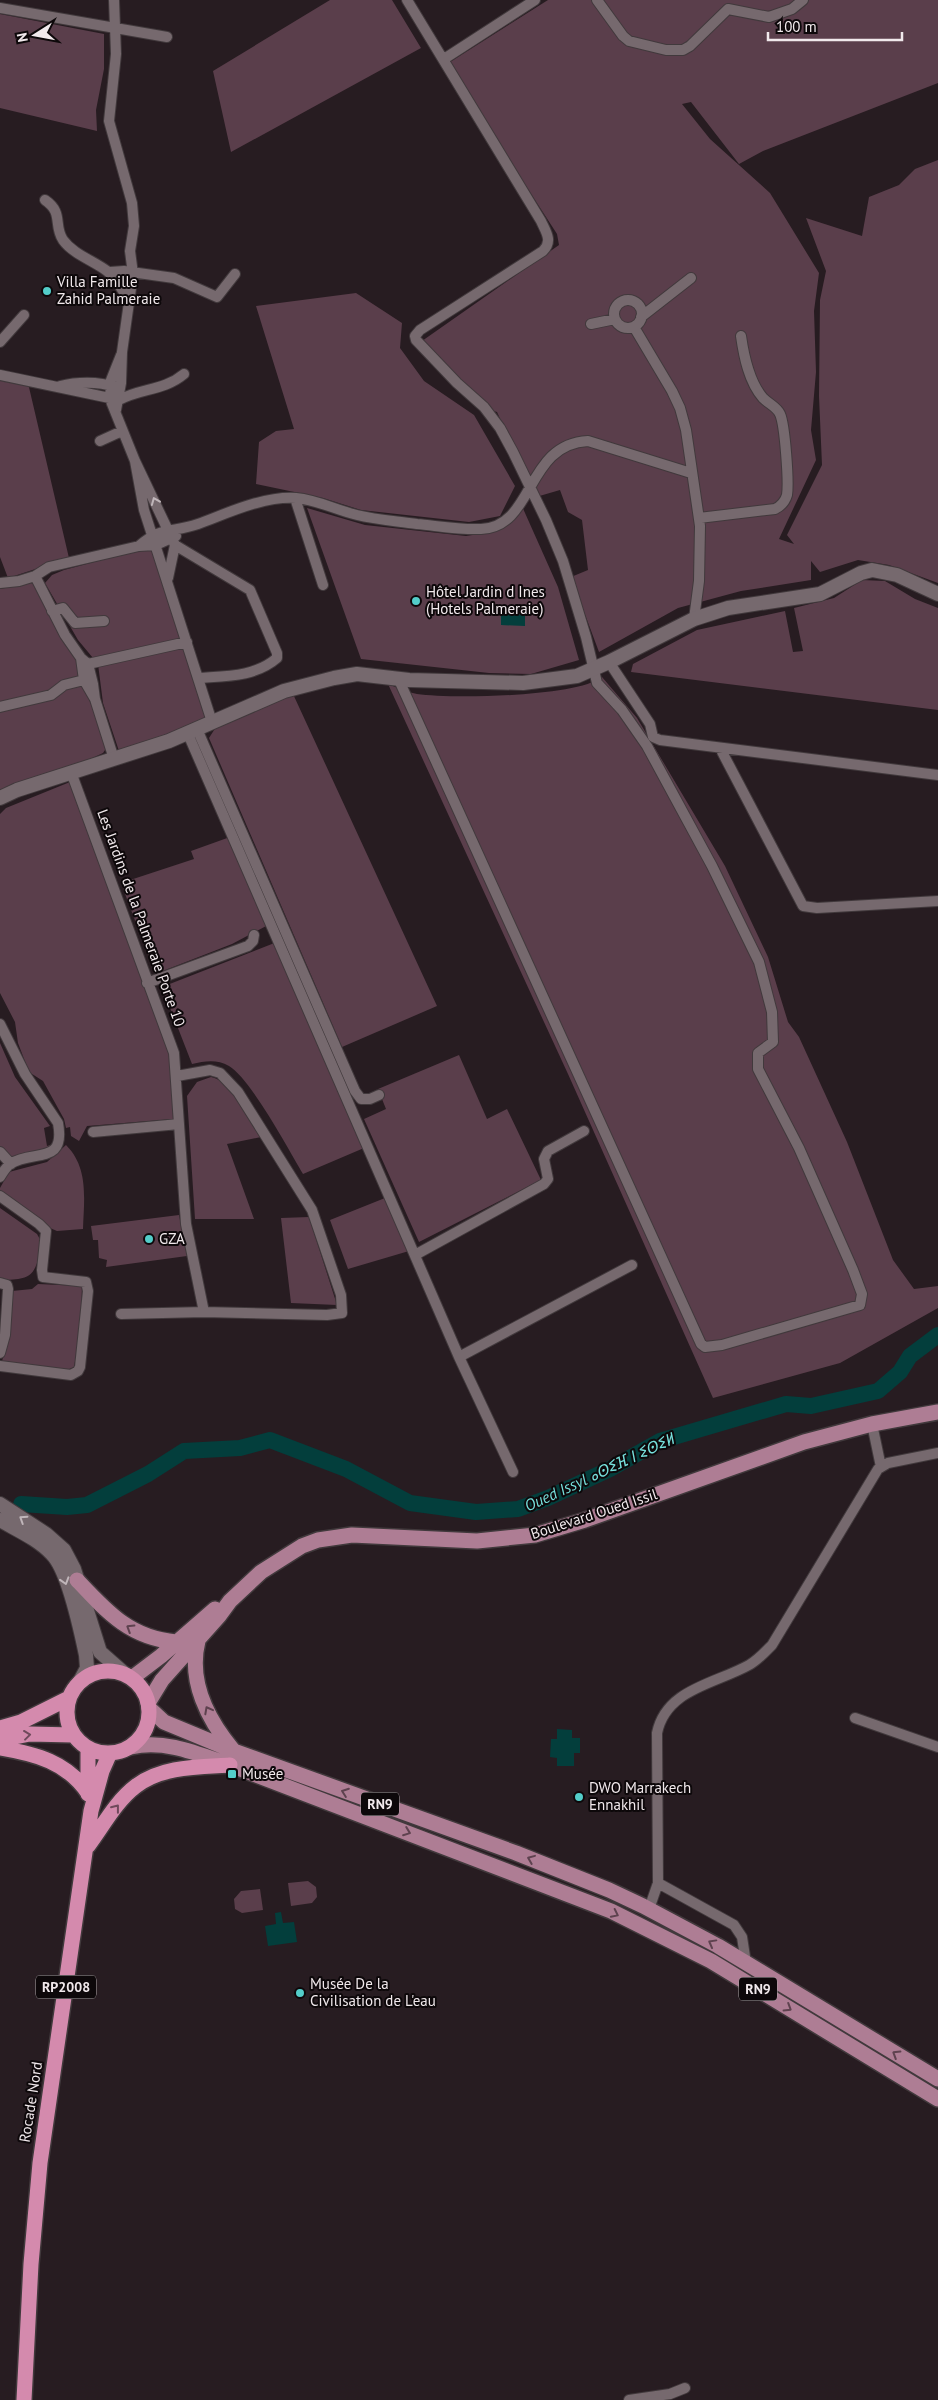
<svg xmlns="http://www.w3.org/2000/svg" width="938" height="2400" viewBox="0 0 938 2400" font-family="'PT Sans','Noto Sans Tifinagh',sans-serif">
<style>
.green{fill:#5a3e4b}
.water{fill:#033e3c}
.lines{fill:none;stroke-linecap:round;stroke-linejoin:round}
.river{stroke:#033e3c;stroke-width:16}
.street-casing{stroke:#41393c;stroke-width:12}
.secondary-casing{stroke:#41393c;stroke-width:16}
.primary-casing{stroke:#41393c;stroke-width:18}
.highway-casing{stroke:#41393c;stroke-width:18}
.street{stroke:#76696e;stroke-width:10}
.secondary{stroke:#76696e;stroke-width:14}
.primary{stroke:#ae7d94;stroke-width:15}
.highway{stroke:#d48aad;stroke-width:15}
.oneway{stroke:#c0b6ba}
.oneway2{stroke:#5e424f}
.oneway3{stroke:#70495c}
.poi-dot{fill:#53cdc9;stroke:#0d080a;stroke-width:2}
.labels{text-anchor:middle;stroke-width:4;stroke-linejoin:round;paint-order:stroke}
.shield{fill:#0d080a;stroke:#ada6a8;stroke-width:1}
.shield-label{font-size:14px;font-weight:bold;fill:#f1e9ec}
.poi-label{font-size:15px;fill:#f1e9ec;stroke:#0d080a;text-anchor:start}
.street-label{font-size:15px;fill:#f1e9ec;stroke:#0d080a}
.water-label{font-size:16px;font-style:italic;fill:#76e0dc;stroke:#0d080a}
</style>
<rect width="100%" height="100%" fill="#271c21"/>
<path class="green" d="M 330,0 L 392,0 L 421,48 L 231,152 L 213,71 Z
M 548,0 L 938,0 L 938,83 L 763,151 L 739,164 L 691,102 L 682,104 L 710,139 L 770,193 L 819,273 L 814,311 L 816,372 L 811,430 L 816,460 L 779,539 L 794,544 L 787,535 L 822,465 L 819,396 L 820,300 L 826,271 L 806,218 L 862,236 L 869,197 L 899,185 L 915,169 L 938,160 L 938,583 L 889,565 L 858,560 L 820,572 L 811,561 L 811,580 L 741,591 L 678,608 L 599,652 L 571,577 L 588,570 L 582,520 L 568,512 L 560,490 L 536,497 L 497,412 L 481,407 L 422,341 L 559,245 L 557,234 L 447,64 Z
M 0,14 L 104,34 L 104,69 L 96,110 L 97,131 L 0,108 Z
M 356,293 L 402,323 L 400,348 L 424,381 L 474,415 L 515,486 L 500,516 L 469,522 L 361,510 L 323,498 L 256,484 L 259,442 L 276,431 L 294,429 L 256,306 Z
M 0,378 L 28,383 L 69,558 L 8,578 L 0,557 Z
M 521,504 L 558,587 L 579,660 L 531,674 L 489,673 L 361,659 L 307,508 L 365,525 L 466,536 L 492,532 L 511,523 Z
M 150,547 L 154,548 L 204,711 L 204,719 L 198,723 L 119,751 L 103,703 L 98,664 L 78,640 L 45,583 L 52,575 L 64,570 Z
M 862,580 L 885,581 L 915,599 L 938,608 L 938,710 L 631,672 L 633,664 L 697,630 L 785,611 L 793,652 L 803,651 L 794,608 L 834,598 Z
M 33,582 L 76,659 L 90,702 L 106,738 L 107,747 L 103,753 L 84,762 L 43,774 L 0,792 L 0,589 Z
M 602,677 L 637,718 L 725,866 L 768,957 L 788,1022 L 799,1037 L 847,1142 L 893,1260 L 914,1289 L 938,1286 L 938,1308 L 840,1363 L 713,1398 L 568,1074 L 388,684 C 398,688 407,692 417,694 C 451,699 577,697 602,677 Z
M 293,694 L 437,1006 L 342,1047 L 209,738 L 216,727 Z
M 70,782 L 170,1054 L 174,1119 L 87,1126 L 79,1141 L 71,1136 L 70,1127 L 66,1128 L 64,1119 L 43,1081 L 29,1072 L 18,1043 L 15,1022 L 0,993 L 0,814 L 6,808 Z
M 230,837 L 268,925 L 232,944 L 155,974 L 121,883 L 194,859 L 191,851 Z
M 277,942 L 364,1148 L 303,1174 C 289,1150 250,1078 229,1066 C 217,1059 205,1061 192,1064 L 162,987 Z
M 0,1043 L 15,1077 L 50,1126 L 44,1128 L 47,1146 L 54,1144 L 48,1154 L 11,1164 L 0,1151 Z
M 459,1055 L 487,1119 L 507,1109 L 541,1180 L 419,1242 L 364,1119 L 386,1109 L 378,1089 Z
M 211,1077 C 233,1081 250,1119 261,1137 L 227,1144 L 254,1219 L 195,1219 L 187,1096 L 197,1082 Z
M 66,1145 C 89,1168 84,1199 83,1229 L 57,1231 L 43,1225 L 0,1196 L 0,1188 L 9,1172 L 47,1162 Z
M 385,1198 L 409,1251 L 348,1269 L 330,1220 Z
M 0,1208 L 37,1234 L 42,1243 C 35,1275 34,1280 0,1280 Z
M 179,1215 L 187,1256 L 106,1267 L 107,1260 L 99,1258 L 98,1240 L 93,1240 L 91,1226 Z
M 309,1217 L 337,1305 L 291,1303 L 281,1218 Z
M 38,1284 L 82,1286 L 81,1326 L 74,1367 L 67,1370 L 1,1364 L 10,1337 L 12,1291 L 32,1289 Z
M 308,1881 L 316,1887 L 317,1897 L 312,1903 L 291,1906 L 288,1883 Z
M 260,1889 L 263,1910 L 242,1913 L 235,1909 L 234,1899 L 241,1891 Z"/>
<path class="water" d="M 501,614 L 525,615 L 525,626 L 501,625 Z
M 557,1729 L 572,1730 L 572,1738 L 580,1738 L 580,1753 L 574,1753 L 574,1766 L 557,1766 L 557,1758 L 550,1757 L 551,1739 L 557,1739 Z
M 281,1912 L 283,1923 L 294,1922 L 297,1942 L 268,1946 L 265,1926 L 276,1924 L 275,1913 Z"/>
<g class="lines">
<path class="river" d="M 21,1504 L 67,1507 L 87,1505 L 148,1474 L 184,1451 L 240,1448 L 270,1440 L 346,1469 L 410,1503 L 476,1512 L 518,1509 L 548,1498 L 610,1469 L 660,1441 L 786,1404 L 811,1406 L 878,1391 L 900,1372 L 910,1356 L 938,1335"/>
<g class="street-casing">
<path id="street" d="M 114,0 L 116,54 L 109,121 L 132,203 L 134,226 L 130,251 L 133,274 L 122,352 L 121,383 L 116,410
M 597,0 L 623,36 L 629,41 L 666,50 L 683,50 L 690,46 L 728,9 L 769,17 L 792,9 L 803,0
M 0,8 L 167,37
M 444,59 L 535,0
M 45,200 C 64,213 53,225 63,240 C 73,254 94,261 107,271 C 116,277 122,290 128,299
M 110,272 L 124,271 L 174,278 L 217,297 L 235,274
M614 314a14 14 0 1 1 28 0a14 14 0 1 1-28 0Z
M 641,317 L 691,278
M 591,324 L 615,319
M 634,327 L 672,391 L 680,408 L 686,430 L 700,526 L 699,581 L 694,619
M 0,342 L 24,315
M 121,355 L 111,380 L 110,399 L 135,461 L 175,545 L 168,578
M 0,375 L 119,400 C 140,388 164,391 184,374
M 60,386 C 76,382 98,381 115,387
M 100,441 L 122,431
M 135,461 L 144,510 L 212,722
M 295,498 L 323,585
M 699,518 L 775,509 C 781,506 785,502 787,495 C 789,482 785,425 780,414 C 777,407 769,404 763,398 C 749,382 744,357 741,336
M 175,545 L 250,590 L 277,653 L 277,658 C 255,677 226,676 199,678
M 139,546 C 161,526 172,533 198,524 C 228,513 263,496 296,498 C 318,500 336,510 357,515 C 377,520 397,521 417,524 C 438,526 460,530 481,529 C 535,527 525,444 588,441 L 691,473
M 35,576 L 65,635 L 81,658 L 88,664 L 93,684 L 95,699
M 0,583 L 19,581 L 35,576 L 49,567 L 139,546 L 156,545 L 176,536
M 52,611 L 63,608 L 75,623 L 104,621
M 81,658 L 84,680 L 95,699 L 114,759
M 609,662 L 650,724 L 653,737 L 660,740 L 938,775
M 88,664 L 187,642
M 398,678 L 701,1344 L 705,1347 L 722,1345 L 860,1305 L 862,1294 L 853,1270 L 799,1148 L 758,1069 L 758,1053 L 773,1042 L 772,1012 L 759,962 L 712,866 L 647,746 L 622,710 L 597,683 L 586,637 L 563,561 L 546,520 L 513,452 L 500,428 L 484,407 L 457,383 L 416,340 L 415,336 L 420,330 L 543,251 C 553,241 546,232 541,221 L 407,0
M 0,707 L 51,695 L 64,685 L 84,680
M 197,729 L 355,1091 L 361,1099 L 370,1099 L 379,1095
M 188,734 L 459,1357 L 513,1472
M 720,748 L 803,906 L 817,908 L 938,901
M 71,772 L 174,1053 L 186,1224 L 204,1312
M 147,983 L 248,946 L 253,941 L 254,935
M 0,1024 L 25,1074 L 58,1123 C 66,1166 33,1149 10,1164 C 6,1167 3,1172 0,1177
M 93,1132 L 179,1124
M 0,1152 L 11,1164
M 0,1196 L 39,1224 L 46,1231 L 42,1270 L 43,1277 L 86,1282 L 88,1291 L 80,1367 L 78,1371 L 71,1375 L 0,1366
M 415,1255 L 544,1184 L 548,1179 L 544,1159 L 548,1151 L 584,1131
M 0,1283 L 7,1285 L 8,1289 L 5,1335 L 0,1353
M 121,1314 L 204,1312 L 327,1315 L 342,1313 L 341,1295 L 312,1210 L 238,1092 L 220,1073 L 210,1070 L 177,1076
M 459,1357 L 632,1265
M 872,1424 L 881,1467
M 855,1718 L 938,1747
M 658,1883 L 734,1925 L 742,1937 L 746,1963
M 649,1909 L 658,1883 L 657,1733 C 666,1689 715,1684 749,1665 C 758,1660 765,1652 772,1645 L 878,1469 L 888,1463 L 938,1453
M 629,2400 L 670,2394 L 685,2388"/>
</g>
<g class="secondary-casing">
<path id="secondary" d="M 0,798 L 17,790 L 169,741 L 284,691 L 334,678 L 357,674 L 409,680 L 523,683 L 577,676 L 609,662 L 694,619 L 728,608 L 820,594 L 861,573 L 872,570 L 897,575 L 938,594
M 0,1504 L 46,1534 L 64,1550 L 74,1569 L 100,1652 L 125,1674
M 0,1520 C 17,1530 38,1539 52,1554 C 68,1570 81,1631 86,1655 L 87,1668 L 80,1681"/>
</g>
<g class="primary-casing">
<path id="primary" d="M 77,1580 C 107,1612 130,1638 176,1642
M 198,1641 C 188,1681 208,1720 233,1750
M 132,1678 L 161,1656 L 215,1609
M 148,1703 L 162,1680 L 219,1616 L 230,1601 L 261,1572 L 302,1546 L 318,1540 L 352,1535 L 477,1541 L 535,1535 L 585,1520 L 804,1442 L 872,1424 L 938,1412
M 149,1708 L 164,1722 L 234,1751 L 516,1853 L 609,1890 L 643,1906 L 718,1946 L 938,2079
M 131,1747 C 165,1739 198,1754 230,1765 L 611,1911 L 711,1961 L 938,2099"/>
</g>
<g class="highway-casing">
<path id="highway" d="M67 1712a41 41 0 1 1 82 0a41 41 0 1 1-82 0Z
M 0,1728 L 21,1722 L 69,1698
M 0,1740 L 30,1734 L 73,1735
M 0,1748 C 36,1754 67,1762 88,1793
M 88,1748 L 88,1794
M 88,1846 C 103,1826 116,1801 136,1786 C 162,1766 199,1767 230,1765
M 24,2400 L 31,2264 L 40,2163 L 91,1811 L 102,1771 L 110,1753"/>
</g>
<use href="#street" class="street"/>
<use href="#secondary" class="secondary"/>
<use href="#primary" class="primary"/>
<use href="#highway" class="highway"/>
</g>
<defs><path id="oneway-chevron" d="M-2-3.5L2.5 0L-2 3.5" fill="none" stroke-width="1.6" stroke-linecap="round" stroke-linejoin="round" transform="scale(1.25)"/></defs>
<g class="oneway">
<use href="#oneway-chevron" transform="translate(155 501) rotate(-112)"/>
<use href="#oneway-chevron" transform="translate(23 1519) rotate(-147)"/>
<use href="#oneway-chevron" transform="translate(65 1581) rotate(73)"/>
</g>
<g class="oneway2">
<use href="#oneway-chevron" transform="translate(130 1628) rotate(-148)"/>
<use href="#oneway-chevron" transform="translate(208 1710) rotate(-118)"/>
<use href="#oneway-chevron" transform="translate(345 1792) rotate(-160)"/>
<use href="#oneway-chevron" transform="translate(407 1832) rotate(21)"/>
<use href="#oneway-chevron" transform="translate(531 1859) rotate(-158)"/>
<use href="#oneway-chevron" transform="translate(615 1914) rotate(26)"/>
<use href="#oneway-chevron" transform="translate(712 1943) rotate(-151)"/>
<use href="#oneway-chevron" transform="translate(788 2008) rotate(32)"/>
<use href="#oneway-chevron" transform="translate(896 2054) rotate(-148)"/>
</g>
<g class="oneway3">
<use href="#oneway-chevron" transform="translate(27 1735) rotate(-7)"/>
<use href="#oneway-chevron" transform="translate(116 1808) rotate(-52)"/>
</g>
<g class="poi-dot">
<circle cx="47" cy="291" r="5"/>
<circle cx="416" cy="601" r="5"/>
<circle cx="149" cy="1239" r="5"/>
<rect x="227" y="1769" width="10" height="10" rx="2.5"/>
<circle cx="579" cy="1797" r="5"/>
<circle cx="300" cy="1993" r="5"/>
</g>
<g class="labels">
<g class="shield">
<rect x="361" y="1792.5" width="38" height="23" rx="4"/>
<rect x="36" y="1975.5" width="60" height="23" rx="4"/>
<rect x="739" y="1977.5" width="38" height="23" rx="4"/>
</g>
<g class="shield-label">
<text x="380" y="1809">RN9</text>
<text x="66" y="1992">RP2008</text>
<text x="758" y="1994">RN9</text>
</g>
<g class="poi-label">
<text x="57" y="287">Villa Famille<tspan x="57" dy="17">Zahid Palmeraie</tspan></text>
<text x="426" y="597">Hôtel Jardin d Ines<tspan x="426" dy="17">(Hotels Palmeraie)</tspan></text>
<text x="159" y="1244">GZA</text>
<text x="242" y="1779">Musée</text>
<text x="589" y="1793">DWO Marrakech<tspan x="589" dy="17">Ennakhil</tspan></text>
<text x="310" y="1989">Musée De la<tspan x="310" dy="17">Civilisation de L'eau</tspan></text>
</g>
<g class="street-label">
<text transform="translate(141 918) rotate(70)" y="5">Les Jardins de la Palmeraie Porte 10</text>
<text transform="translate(594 1514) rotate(-18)" y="5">Boulevard Oued Issil</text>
<text transform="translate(31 2102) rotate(-81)" y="5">Rocade Nord</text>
</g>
<g class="water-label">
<text transform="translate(599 1472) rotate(-25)" y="6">Oued Issyl ⴰⵙⵉⴼ ⵏ ⵉⵙⵉⵍ</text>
</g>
</g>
<g transform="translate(35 35) rotate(259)" stroke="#0d080a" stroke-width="4" paint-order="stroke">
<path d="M0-4L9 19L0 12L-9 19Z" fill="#f1e9ec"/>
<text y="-8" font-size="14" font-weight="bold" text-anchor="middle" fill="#f1e9ec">N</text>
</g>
<path d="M768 32v8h134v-8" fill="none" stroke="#f1e9ec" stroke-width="2.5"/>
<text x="776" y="32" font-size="15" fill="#f1e9ec" stroke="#0d080a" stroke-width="4" paint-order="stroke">100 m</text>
</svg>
